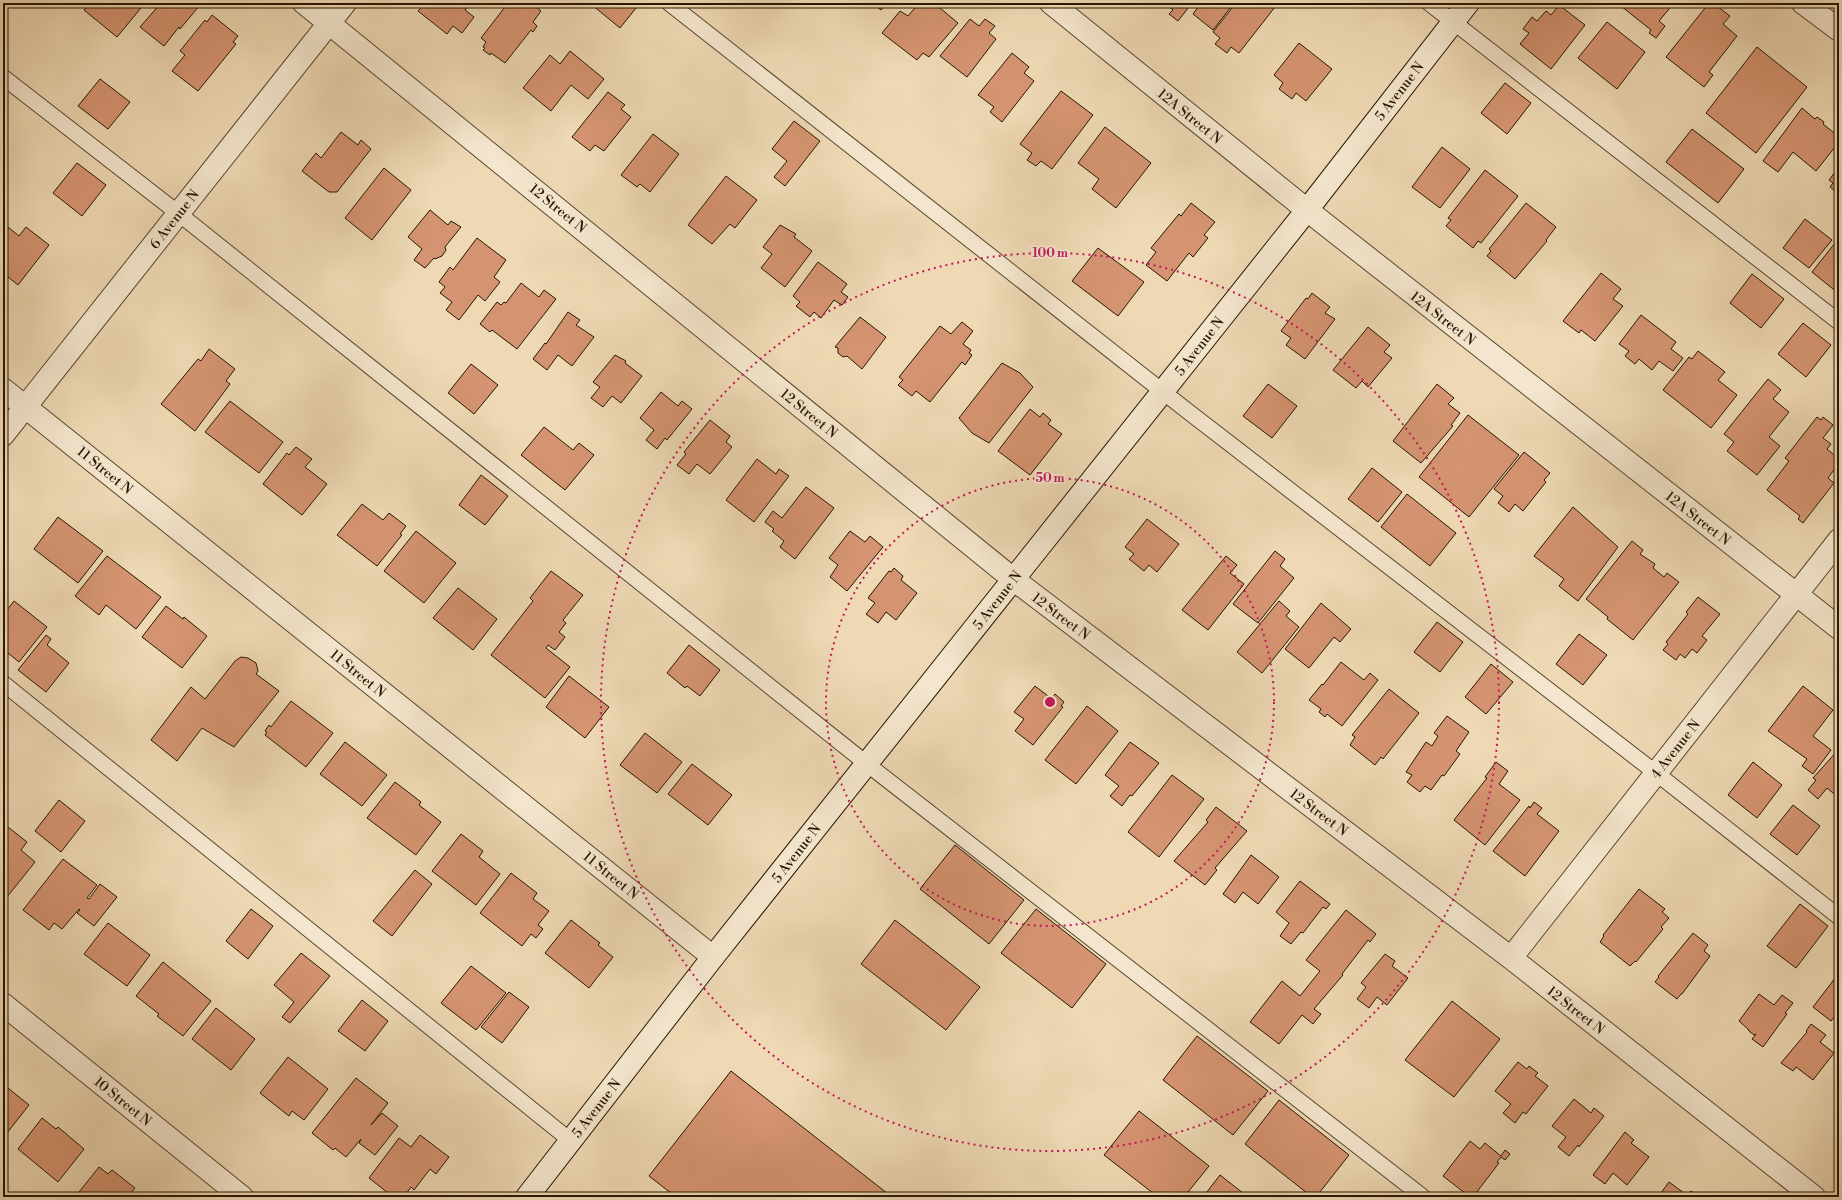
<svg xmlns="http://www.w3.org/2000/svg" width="1842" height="1200" viewBox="0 0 1842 1200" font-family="'Libre Bodoni',serif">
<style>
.building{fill:#d59471;stroke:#261601}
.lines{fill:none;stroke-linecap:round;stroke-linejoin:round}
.lane-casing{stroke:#58472e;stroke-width:17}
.street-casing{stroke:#58472e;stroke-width:24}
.secondary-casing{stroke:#261601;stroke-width:24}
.lane{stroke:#f4e6ce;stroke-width:15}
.street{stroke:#f4e6ce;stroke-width:22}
.secondary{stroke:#f4e6ce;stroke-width:22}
.ring{fill:none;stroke:#c2185b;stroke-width:2;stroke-dasharray:2 4}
.labels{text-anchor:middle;stroke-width:3.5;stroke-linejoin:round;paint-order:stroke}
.street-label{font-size:14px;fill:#261601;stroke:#f4e6ce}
.centre{fill:#c2185b;stroke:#f4e6ce;stroke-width:2}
.ring-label{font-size:12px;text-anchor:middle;font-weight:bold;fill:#c2185b;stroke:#f4e6ce;stroke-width:3.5;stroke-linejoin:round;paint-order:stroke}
</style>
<rect width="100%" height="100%" fill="#eed9b4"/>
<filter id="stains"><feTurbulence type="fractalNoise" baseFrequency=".005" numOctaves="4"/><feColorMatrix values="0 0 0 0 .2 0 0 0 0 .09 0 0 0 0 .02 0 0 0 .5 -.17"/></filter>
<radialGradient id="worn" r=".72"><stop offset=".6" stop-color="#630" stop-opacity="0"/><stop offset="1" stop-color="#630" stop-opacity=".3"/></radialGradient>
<path class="building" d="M 90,3 L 145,3 L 117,37 L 84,10 Z
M 161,3 L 197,3 L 200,5 L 180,29 L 179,27 L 164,46 L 140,27 Z
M 425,3 L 471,3 L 465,10 L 474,17 L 462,33 L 453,26 L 447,34 L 418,11 Z
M 508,3 L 531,3 L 541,11 L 533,22 L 537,26 L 533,32 L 531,30 L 505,63 L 491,53 L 490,55 L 483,50 L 485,48 L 483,47 L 486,42 L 481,38 Z
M 593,3 L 640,3 L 620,28 L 592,5 Z
M 872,3 L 887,3 L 881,10 Z
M 919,3 L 934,3 L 958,23 L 929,57 L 923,53 L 917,60 L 882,33 L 900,11 L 908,16 Z
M 1164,3 L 1192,3 L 1178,21 L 1169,14 L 1173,10 Z
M 1201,3 L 1234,3 L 1213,30 L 1193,14 Z
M 1236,3 L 1270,3 L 1275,7 L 1239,53 L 1231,47 L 1227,53 L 1215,44 L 1220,38 L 1213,32 Z
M 1623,3 L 1674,3 L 1659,21 L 1665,26 L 1656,38 L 1649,33 L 1651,30 L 1621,6 Z
M 1709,3 L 1713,3 L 1730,16 L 1723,24 L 1737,36 L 1709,72 L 1713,75 L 1704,87 L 1666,57 Z
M 1559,5 L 1585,25 L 1551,69 L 1520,44 L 1529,33 L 1523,29 L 1532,17 L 1537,21 L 1546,11 L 1551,15 Z
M 212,15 L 238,36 L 233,42 L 236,44 L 198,91 L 172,71 L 185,55 L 180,51 L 205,20 L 207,22 Z
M 970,19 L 979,26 L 985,19 L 995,26 L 989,33 L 996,39 L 967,77 L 940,56 Z
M 1607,22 L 1645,52 L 1617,89 L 1578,58 Z
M 1299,43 L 1332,69 L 1306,101 L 1296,93 L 1292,99 L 1279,89 L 1283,83 L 1274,75 Z
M 1757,47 L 1807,87 L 1756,153 L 1706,113 Z
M 570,51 L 604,79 L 588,99 L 571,85 L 551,111 L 523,88 L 550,55 L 560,64 Z
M 1012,53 L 1029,67 L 1024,73 L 1034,81 L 1002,122 L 990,112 L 994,107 L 978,95 Z
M 100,79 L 130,102 L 108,129 L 78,106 Z
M 1505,83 L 1531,103 L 1507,134 L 1481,113 Z
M 1061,91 L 1093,115 L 1052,169 L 1041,161 L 1036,166 L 1027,160 L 1032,153 L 1020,144 Z
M 608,92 L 625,105 L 621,109 L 631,117 L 604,151 L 595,145 L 590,151 L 572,137 Z
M 1802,108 L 1815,119 L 1817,117 L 1824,122 L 1823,124 L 1839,137 L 1839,142 L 1816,171 L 1793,152 L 1778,172 L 1763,161 Z
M 794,121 L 820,141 L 785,186 L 774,177 L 787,161 L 772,149 Z
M 1105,127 L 1151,163 L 1116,208 L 1092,189 L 1099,179 L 1078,163 Z
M 1692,129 L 1744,169 L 1718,203 L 1666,162 Z
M 341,132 L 358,145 L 361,140 L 371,149 L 337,192 L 329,192 L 302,171 L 316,153 L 321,158 Z
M 653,134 L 679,154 L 650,192 L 640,184 L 637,187 L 621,175 Z
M 1442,147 L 1470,169 L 1440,208 L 1412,187 Z
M 77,163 L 106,185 L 82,216 L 53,193 Z
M 1839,167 L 1839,194 L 1830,187 L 1833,183 L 1829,180 Z
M 384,168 L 411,190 L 372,240 L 345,218 Z
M 1485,170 L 1518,196 L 1481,243 L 1478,241 L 1473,248 L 1446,226 L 1451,220 L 1448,218 Z
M 726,176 L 757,200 L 735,228 L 730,224 L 712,244 L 688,225 Z
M 1191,203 L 1215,222 L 1204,235 L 1208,238 L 1193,257 L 1189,253 L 1167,281 L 1146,265 L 1156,252 L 1151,248 L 1179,214 L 1181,216 Z
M 1526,203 L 1556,227 L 1546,240 L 1547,241 L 1515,279 L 1487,256 L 1491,251 L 1489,249 Z
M 430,210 L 448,225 L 451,221 L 461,227 L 445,247 L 446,250 L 442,256 L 435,259 L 434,258 L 425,268 L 414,260 L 422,249 L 408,237 Z
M 1805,219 L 1832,240 L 1809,268 L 1783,248 Z
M 3,223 L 19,236 L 26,227 L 49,245 L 18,285 L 3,273 Z
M 780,225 L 796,234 L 794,237 L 812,251 L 785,287 L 761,268 L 772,254 L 763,247 Z
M 477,238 L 506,260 L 494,277 L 500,282 L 485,301 L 478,295 L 459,320 L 446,310 L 452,302 L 440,293 L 445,287 L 439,282 L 450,267 L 453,270 Z
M 1839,238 L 1839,291 L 1838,293 L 1812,272 Z
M 1098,248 L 1144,282 L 1118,316 L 1072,281 Z
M 818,262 L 847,284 L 841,292 L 848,297 L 842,305 L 834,300 L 821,318 L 814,312 L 810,317 L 796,306 L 800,302 L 793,296 Z
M 1601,273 L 1621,289 L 1613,299 L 1623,306 L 1595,341 L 1581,330 L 1579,333 L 1563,321 Z
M 1752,274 L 1784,299 L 1761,328 L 1730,303 Z
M 521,283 L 539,297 L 544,290 L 556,299 L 517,349 L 492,330 L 490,332 L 480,324 L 497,302 L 501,305 L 504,302 L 506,303 Z
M 1312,293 L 1330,307 L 1325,313 L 1335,319 L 1305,359 L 1286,345 L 1291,338 L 1281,331 L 1306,298 L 1308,299 Z
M 568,312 L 580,320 L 576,325 L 594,337 L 572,366 L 558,355 L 547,370 L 533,359 L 545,343 L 546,344 Z
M 1641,315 L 1676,342 L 1671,349 L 1683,358 L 1673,371 L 1659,361 L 1652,370 L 1639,359 L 1635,364 L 1625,356 L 1629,351 L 1619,344 Z
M 860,317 L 886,337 L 862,369 L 847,356 L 843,357 L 838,353 L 838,348 L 835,347 Z
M 962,322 L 973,331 L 963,344 L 971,350 L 969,353 L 972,355 L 965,365 L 962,362 L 930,402 L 916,391 L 912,396 L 898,385 L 903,380 L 899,377 L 940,326 L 951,334 Z
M 1803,323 L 1831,345 L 1806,377 L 1778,354 Z
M 1368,327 L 1390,345 L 1384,352 L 1392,358 L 1368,387 L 1362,381 L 1356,388 L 1333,370 Z
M 209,349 L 235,369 L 226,381 L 230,384 L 195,431 L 161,404 L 198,359 L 201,361 Z
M 1698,351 L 1725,372 L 1718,380 L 1737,395 L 1711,428 L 1663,390 L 1689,357 L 1692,359 Z
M 615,355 L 626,361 L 625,363 L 642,376 L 621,403 L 612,396 L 603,407 L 591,398 L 600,387 L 593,382 Z
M 1002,363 L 1020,373 L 1033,387 L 989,443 L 972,433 L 959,418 Z
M 471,364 L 498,385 L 474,414 L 448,393 Z
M 1768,379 L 1781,390 L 1773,399 L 1789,412 L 1769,437 L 1780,446 L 1757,475 L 1727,451 L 1734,442 L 1724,434 Z
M 1268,384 L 1297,406 L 1272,438 L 1243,416 Z
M 1437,384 L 1454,398 L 1448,404 L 1460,413 L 1451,425 L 1453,426 L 1421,463 L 1393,441 Z
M 1839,384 L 1839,392 L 1835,389 Z
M 661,392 L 678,406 L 682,401 L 692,409 L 667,440 L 665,438 L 657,449 L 646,440 L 654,430 L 640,418 Z
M 230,401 L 283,442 L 259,473 L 205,432 Z
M 1030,409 L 1040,417 L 1043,413 L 1051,420 L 1048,424 L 1062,434 L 1030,475 L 998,451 Z
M 1468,415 L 1519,455 L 1469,517 L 1419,477 Z
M 1817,417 L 1821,420 L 1823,417 L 1833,425 L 1823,438 L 1831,444 L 1827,449 L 1839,459 L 1839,463 L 1828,478 L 1834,483 L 1803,523 L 1798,519 L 1800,516 L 1767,490 L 1789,461 L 1785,458 Z
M 710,420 L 730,436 L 726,442 L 732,447 L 710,474 L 697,464 L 689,474 L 677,465 L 686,454 L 684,452 Z
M 544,427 L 573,450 L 579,443 L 594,455 L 565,490 L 521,455 Z
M 296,447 L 312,459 L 305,467 L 327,484 L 302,515 L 263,484 L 287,453 L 289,455 Z
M 1524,452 L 1550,473 L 1544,480 L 1546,482 L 1523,511 L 1515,504 L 1509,512 L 1498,503 L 1503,496 L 1494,489 Z
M 757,459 L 776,474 L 779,469 L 789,476 L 754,522 L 726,500 Z
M 1372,468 L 1402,492 L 1378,522 L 1348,499 Z
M 481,475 L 508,496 L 485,525 L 459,505 Z
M 806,487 L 834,508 L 795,559 L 780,547 L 784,541 L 772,531 L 774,529 L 765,522 L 773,511 L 782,518 Z
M 1407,494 L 1456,533 L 1430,566 L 1381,527 Z
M 362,504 L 383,520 L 389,513 L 406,526 L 400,534 L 402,535 L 377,566 L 337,535 Z
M 1573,507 L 1618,547 L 1578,601 L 1559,586 L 1564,579 L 1534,556 Z
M 58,517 L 103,551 L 78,583 L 34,549 Z
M 1147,519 L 1179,544 L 1157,572 L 1149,565 L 1144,571 L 1129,559 L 1134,554 L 1125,547 Z
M 416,531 L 456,563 L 424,603 L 384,571 Z
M 850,531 L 865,542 L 870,536 L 883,547 L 847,591 L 830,577 L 838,565 L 829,558 Z
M 1632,541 L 1643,550 L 1640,554 L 1655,564 L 1653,568 L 1664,577 L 1667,573 L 1679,582 L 1633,640 L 1607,619 L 1608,617 L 1586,599 Z
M 1275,551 L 1285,559 L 1280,566 L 1294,578 L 1258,623 L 1233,604 Z
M 107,556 L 161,597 L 136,629 L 106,605 L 99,615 L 75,596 Z
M 1226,556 L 1237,565 L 1230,573 L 1244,584 L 1208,630 L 1182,610 Z
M 894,568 L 903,576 L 901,580 L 917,593 L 896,620 L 886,612 L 878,623 L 866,614 L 875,603 L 868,598 L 889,571 L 891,572 Z
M 551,571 L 583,595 L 563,620 L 566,623 L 559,632 L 565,637 L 555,650 L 548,645 L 546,648 L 570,667 L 545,698 L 491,655 L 533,601 L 530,598 Z
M 458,588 L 497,619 L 473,650 L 433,618 Z
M 1698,597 L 1720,614 L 1702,636 L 1707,640 L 1697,653 L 1692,649 L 1685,658 L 1680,654 L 1676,660 L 1663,650 L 1668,644 L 1666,642 L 1688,614 L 1686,612 Z
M 14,601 L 47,627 L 19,662 L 3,649 L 3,615 Z
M 1279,601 L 1290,611 L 1286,616 L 1299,627 L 1262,673 L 1237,652 Z
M 1321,603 L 1351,629 L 1340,642 L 1334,637 L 1309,668 L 1285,649 Z
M 166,606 L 183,619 L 184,617 L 207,636 L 182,668 L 142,637 Z
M 1437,622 L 1463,642 L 1440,672 L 1414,652 Z
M 1579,634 L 1607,655 L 1583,685 L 1556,664 Z
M 46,635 L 51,639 L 47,645 L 69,663 L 46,692 L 18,670 Z
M 689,645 L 720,670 L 700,696 L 687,686 L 685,688 L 667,673 Z
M 241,657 L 248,658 L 256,663 L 258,671 L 256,674 L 279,691 L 234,747 L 202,728 L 177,761 L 151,740 L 191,687 L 205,699 L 235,661 Z
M 1341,662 L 1364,680 L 1370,673 L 1378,680 L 1342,726 L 1327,714 L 1325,717 L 1319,712 L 1321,709 L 1309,700 L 1322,684 L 1323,685 Z
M 1491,664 L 1513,682 L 1486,714 L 1465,697 Z
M 569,676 L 609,707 L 585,738 L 546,707 Z
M 1035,686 L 1052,699 L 1055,694 L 1064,702 L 1061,706 L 1063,707 L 1033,745 L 1015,731 L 1024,719 L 1014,712 Z
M 1803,686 L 1833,710 L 1813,736 L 1831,750 L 1813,774 L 1802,766 L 1807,759 L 1768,731 Z
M 1389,689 L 1419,713 L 1383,759 L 1381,757 L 1375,765 L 1350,745 L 1355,737 L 1352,735 Z
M 291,701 L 333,733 L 306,767 L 265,735 L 267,732 L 265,731 L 269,725 L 271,727 Z
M 1087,706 L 1118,731 L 1076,784 L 1045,760 Z
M 1447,716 L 1469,732 L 1456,751 L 1460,754 L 1444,776 L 1442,775 L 1431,790 L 1425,786 L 1420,792 L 1407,782 L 1412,775 L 1406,772 L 1426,742 L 1432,746 L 1438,736 L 1434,733 Z
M 645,733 L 682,762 L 657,793 L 620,765 Z
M 345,742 L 387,775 L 362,806 L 320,774 Z
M 1130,742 L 1159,763 L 1132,796 L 1130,795 L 1122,806 L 1110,796 L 1119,786 L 1105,775 Z
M 1839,749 L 1839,798 L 1827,788 L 1818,799 L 1808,790 L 1816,780 L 1813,778 Z
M 1496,762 L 1508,771 L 1499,784 L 1520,800 L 1485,845 L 1454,820 L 1487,778 L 1485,777 Z
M 1753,762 L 1782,785 L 1757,818 L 1728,795 Z
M 692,764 L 732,795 L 708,825 L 668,794 Z
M 1172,775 L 1204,799 L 1159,857 L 1128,832 Z
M 395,782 L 421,802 L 419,805 L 441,822 L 416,855 L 367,818 Z
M 59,800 L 85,821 L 61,852 L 35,831 Z
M 1534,802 L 1542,808 L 1537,814 L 1559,831 L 1525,876 L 1493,851 L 1529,806 L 1530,808 Z
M 1793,805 L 1820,826 L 1797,855 L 1770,834 Z
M 1216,807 L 1247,831 L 1215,868 L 1217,870 L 1205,885 L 1174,861 L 1208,822 L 1206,820 Z
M 3,823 L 27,842 L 21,850 L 35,862 L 7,897 L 3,894 Z
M 461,834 L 483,851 L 479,857 L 500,874 L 476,905 L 432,871 Z
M 955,845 L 1024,900 L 989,944 L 920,889 Z
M 1251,855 L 1279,877 L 1258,904 L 1243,892 L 1235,903 L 1223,894 Z
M 63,859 L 97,885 L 87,898 L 89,899 L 100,884 L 117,897 L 94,926 L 77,913 L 80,910 L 79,909 L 62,929 L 54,923 L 49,930 L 23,910 Z
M 415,870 L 432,884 L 392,936 L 373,921 Z
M 511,873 L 537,893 L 533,899 L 549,911 L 538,925 L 543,929 L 536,938 L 531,934 L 522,946 L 480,913 Z
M 1300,881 L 1330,904 L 1326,909 L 1323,907 L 1303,933 L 1301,932 L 1291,944 L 1280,936 L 1289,923 L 1276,912 Z
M 1639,889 L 1665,909 L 1662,912 L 1669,918 L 1661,927 L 1663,929 L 1636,962 L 1635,961 L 1630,966 L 1600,942 L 1604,936 L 1603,935 Z
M 1800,904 L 1828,926 L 1796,968 L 1767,946 Z
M 251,909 L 273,926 L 248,959 L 226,941 Z
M 1036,909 L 1106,964 L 1072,1008 L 1001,953 Z
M 1346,910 L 1376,934 L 1370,942 L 1368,940 L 1342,974 L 1343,975 L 1314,1009 L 1321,1014 L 1313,1024 L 1302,1015 L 1279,1044 L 1250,1022 L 1282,981 L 1300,996 L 1320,971 L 1306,960 Z
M 571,920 L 600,943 L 598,945 L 613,957 L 589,988 L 545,953 Z
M 895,920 L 980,987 L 946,1030 L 861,964 Z
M 108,923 L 150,955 L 127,986 L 84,954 Z
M 1693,933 L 1708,945 L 1704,951 L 1710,956 L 1682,994 L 1681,994 L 1677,999 L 1655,982 L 1659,977 L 1658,976 Z
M 301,953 L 330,976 L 290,1023 L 282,1017 L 294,1002 L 274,985 Z
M 1385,954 L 1395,961 L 1392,966 L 1408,978 L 1387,1005 L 1377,997 L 1369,1008 L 1357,999 L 1366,987 L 1361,983 Z
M 163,962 L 211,1001 L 183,1036 L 157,1016 L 159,1014 L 136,996 Z
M 471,966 L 506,993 L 476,1030 L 441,1003 Z
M 1839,973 L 1839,1011 L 1831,1021 L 1813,1007 Z
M 509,992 L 529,1007 L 502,1043 L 481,1027 Z
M 1759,994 L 1774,1005 L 1782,995 L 1793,1003 L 1785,1013 L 1787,1014 L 1763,1047 L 1752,1039 L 1756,1034 L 1754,1035 L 1749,1031 L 1748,1029 L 1739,1021 Z
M 362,1000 L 388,1021 L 365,1051 L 338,1031 Z
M 1452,1001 L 1500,1039 L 1454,1097 L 1405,1060 Z
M 216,1008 L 255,1039 L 231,1070 L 192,1039 Z
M 1811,1024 L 1826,1035 L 1820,1042 L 1834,1053 L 1813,1080 L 1796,1067 L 1793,1071 L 1781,1063 L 1807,1032 L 1806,1031 Z
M 1197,1036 L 1268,1091 L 1233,1135 L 1163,1080 Z
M 288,1057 L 328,1089 L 304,1120 L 292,1111 L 289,1116 L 260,1093 Z
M 1518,1062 L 1527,1069 L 1529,1066 L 1538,1073 L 1535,1076 L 1548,1086 L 1526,1114 L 1523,1112 L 1515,1123 L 1503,1113 L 1511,1104 L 1495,1091 Z
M 731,1071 L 892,1197 L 676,1197 L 649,1176 Z
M 356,1078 L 388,1103 L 371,1125 L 382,1113 L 398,1126 L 375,1155 L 359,1143 L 361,1139 L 346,1157 L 335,1148 L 333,1150 L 312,1133 Z
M 3,1084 L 29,1105 L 3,1138 Z
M 1574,1099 L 1591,1113 L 1594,1108 L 1604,1116 L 1579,1147 L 1578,1145 L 1569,1156 L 1558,1147 L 1566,1137 L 1552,1126 Z
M 1279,1100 L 1349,1155 L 1316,1197 L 1312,1197 L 1245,1144 Z
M 1139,1111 L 1209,1166 L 1184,1197 L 1158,1197 L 1104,1155 Z
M 42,1118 L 56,1129 L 58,1127 L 84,1149 L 58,1182 L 18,1149 Z
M 1625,1132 L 1634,1140 L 1631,1143 L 1649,1157 L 1627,1185 L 1613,1173 L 1605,1184 L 1593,1175 Z
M 420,1135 L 449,1157 L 436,1174 L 430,1169 L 414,1190 L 411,1187 L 404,1197 L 393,1197 L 369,1178 L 399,1138 L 411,1147 Z
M 1470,1141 L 1480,1149 L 1485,1143 L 1501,1156 L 1505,1150 L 1510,1154 L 1505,1160 L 1501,1157 L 1497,1162 L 1499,1163 L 1473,1197 L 1470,1197 L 1443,1176 Z
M 99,1167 L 108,1174 L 112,1170 L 135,1188 L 131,1193 L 137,1197 L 75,1197 Z
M 1220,1175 L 1248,1197 L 1203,1197 Z
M 1669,1182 L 1688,1196 L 1691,1191 L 1699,1197 L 1658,1197 Z"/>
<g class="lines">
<g class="lane-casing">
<path id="lane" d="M 669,3 L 1190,413 L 1656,773 L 1839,917
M 1429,3 L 1839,322
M 3,77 L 178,213 L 867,764 L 1423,1197
M 3,683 L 571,1141"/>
</g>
<g class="street-casing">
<path id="street" d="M 304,3 L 1013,579 L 1511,958 L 1814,1197
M 1051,3 L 1307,210 L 1839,628
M 1803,3 L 1839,30
M 3,389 L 713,957
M 3,435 L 345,3
M 1511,958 L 1839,540
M 3,1004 L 242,1197"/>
</g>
<g class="secondary-casing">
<path id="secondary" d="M 527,1197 L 713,957 L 1307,210 L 1468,3"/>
</g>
<use href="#lane" class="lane"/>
<use href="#street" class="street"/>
<use href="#secondary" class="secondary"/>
</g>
<g class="ring">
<circle cx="1050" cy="702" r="224"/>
<circle cx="1050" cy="702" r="449"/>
</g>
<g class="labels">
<g class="street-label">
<text transform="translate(1399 91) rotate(-52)" y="5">5 Avenue N</text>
<text transform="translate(1190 116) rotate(39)" y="5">12A Street N</text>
<text transform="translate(558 208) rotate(39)" y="5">12 Street N</text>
<text transform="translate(174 219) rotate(-52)" y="5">6 Avenue N</text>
<text transform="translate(1443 318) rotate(38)" y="5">12A Street N</text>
<text transform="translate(1199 346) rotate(-52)" y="5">5 Avenue N</text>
<text transform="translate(809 413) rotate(39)" y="5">12 Street N</text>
<text transform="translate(105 470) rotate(39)" y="5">11 Street N</text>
<text transform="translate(1698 518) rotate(38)" y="5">12A Street N</text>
<text transform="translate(997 600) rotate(-52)" y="5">5 Avenue N</text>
<text transform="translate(1061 616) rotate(37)" y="5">12 Street N</text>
<text transform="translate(358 673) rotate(39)" y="5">11 Street N</text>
<text transform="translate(1675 749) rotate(-52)" y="5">4 Avenue N</text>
<text transform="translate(1319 812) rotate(37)" y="5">12 Street N</text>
<text transform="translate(796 853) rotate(-52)" y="5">5 Avenue N</text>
<text transform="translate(611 875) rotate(39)" y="5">11 Street N</text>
<text transform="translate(1576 1010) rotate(38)" y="5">12 Street N</text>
<text transform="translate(123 1101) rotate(39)" y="5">10 Street N</text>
<text transform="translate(596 1108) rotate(-52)" y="5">5 Avenue N</text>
</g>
</g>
<circle cx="1050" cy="702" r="6" class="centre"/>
<g class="ring-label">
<text x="1050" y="257">100 m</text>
<text x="1050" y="482">50 m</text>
</g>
<rect width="1842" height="1200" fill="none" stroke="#eed9b4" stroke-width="16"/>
<rect x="4" y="4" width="1834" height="1192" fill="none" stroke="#261601" stroke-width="2"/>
<rect x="8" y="8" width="1826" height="1184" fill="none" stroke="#261601"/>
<rect width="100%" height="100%" filter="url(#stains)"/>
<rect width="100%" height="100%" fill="url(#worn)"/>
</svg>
